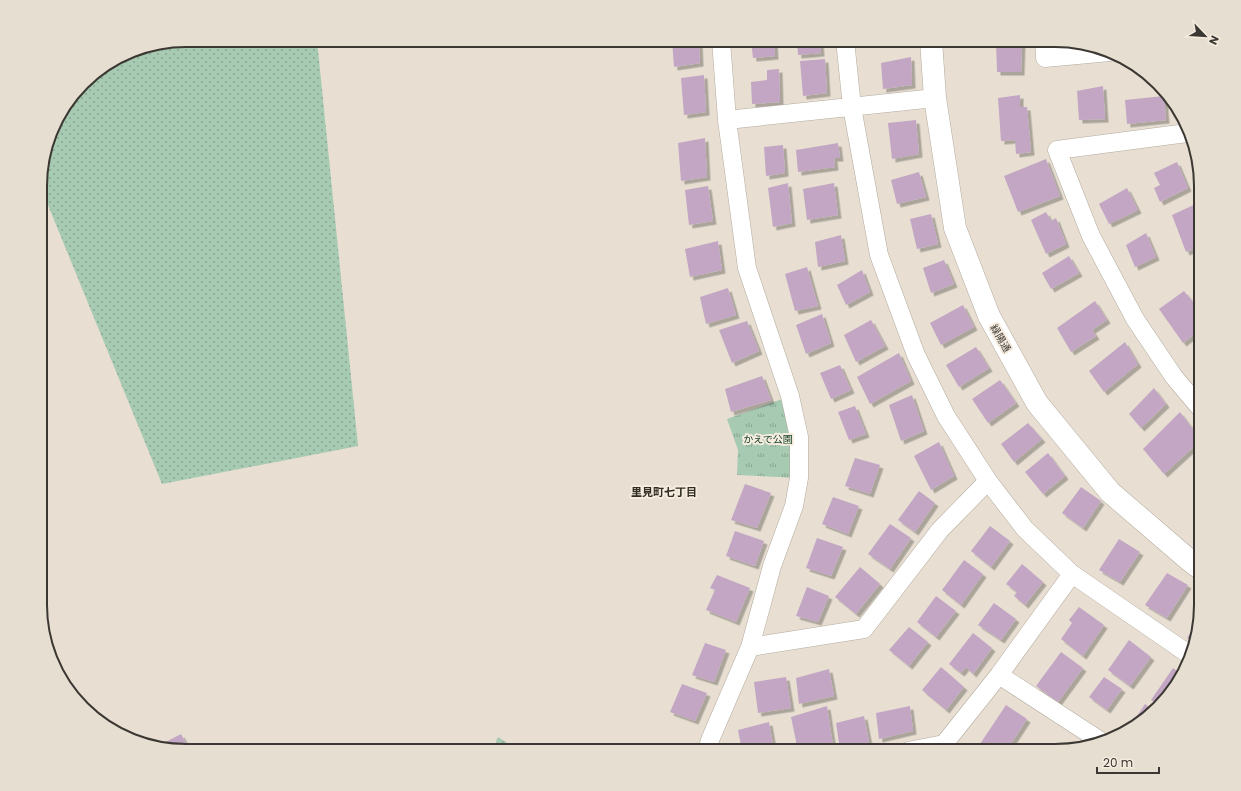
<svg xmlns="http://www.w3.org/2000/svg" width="1241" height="791" viewBox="0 0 1241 791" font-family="Poppins,'Noto Sans JP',sans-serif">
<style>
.grass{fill:url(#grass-dots)}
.forest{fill:url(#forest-crowns)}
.park{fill:url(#park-tufts)}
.building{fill:#c2a6c4;filter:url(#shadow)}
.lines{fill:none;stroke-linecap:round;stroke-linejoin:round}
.minor-casing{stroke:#b3aa9e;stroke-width:19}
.tertiary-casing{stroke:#b3aa9e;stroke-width:23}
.minor{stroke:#fff;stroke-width:18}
.tertiary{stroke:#fff;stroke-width:22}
.labels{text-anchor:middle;stroke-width:4;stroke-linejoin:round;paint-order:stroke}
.street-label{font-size:10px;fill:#3b3732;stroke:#f5ecdf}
.park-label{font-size:10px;fill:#124026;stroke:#f5ecdf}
.neighbourhood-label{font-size:11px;font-weight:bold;fill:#322c22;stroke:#f5ecdf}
.rim{fill:none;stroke:#3b3732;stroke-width:2}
</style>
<defs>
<pattern id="grass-dots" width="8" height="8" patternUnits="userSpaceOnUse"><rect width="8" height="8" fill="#a6cab2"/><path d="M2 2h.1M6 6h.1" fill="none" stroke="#88a591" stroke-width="1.8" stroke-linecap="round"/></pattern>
<pattern id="forest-crowns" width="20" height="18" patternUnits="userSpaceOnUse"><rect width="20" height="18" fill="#a6cab2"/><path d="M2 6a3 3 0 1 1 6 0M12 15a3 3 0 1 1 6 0" fill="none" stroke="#88a591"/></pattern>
<pattern id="park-tufts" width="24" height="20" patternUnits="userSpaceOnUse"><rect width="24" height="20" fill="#a6cab2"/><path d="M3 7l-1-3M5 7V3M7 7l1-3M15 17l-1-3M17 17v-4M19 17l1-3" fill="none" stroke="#88a591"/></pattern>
<filter id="shadow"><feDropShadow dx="3.5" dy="3.5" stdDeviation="0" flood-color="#0004"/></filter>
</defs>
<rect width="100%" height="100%" fill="#e8dfd2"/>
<path class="grass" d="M 186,40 L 317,40 L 358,446 L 162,484 L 41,188 L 41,168 L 55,121 L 90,76 L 131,51 Z"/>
<path class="forest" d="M 498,737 L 520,751 L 492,751 Z"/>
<path class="park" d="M 790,396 L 799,478 L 737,475 L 738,450 L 727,419 Z"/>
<path class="building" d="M 676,40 L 699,40 L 700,63 L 674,67 L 672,41 Z
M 751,40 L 774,40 L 775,56 L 753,58 Z
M 797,40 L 820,40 L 821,53 L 798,55 Z
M 880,40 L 891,40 L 891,41 L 880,42 Z
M 996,40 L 1022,40 L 1021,72 L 997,72 Z
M 911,57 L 912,85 L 883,89 L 881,63 Z
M 825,59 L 827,93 L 803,96 L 800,61 Z
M 779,69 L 780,102 L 752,104 L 751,82 L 767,80 L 767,70 Z
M 704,75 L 706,112 L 684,115 L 681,78 Z
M 1103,86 L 1105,119 L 1079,120 L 1077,91 Z
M 1020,95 L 1020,107 L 1027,107 L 1031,152 L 1016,154 L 1015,140 L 1001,141 L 998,98 Z
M 1164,96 L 1166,120 L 1127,124 L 1125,100 Z
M 916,120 L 919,154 L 892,159 L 888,123 Z
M 705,138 L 707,177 L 681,181 L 678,143 Z
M 838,143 L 840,158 L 834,158 L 835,167 L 798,172 L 796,150 Z
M 783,145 L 785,173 L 766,176 L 764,147 Z
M 1046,159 L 1060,196 L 1018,212 L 1004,176 Z
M 1177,162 L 1188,188 L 1160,202 L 1154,188 L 1160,185 L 1154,173 Z
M 919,172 L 926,197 L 897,204 L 891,180 Z
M 788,183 L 792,223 L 773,227 L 768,188 Z
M 834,183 L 838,215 L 807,220 L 803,189 Z
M 708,186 L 713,221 L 689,225 L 685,190 Z
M 1127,188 L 1138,210 L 1109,224 L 1099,204 Z
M 1198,203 L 1201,209 L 1201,246 L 1186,252 L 1172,215 Z
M 1046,212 L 1051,221 L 1056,218 L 1066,244 L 1046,254 L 1031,220 Z
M 931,214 L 938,244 L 917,249 L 910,219 Z
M 1146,233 L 1156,257 L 1135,267 L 1126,245 Z
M 841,235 L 845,261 L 818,267 L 815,242 Z
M 718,241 L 722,270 L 690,277 L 685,249 Z
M 1069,256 L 1079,273 L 1051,289 L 1042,273 Z
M 944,260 L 954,284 L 931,293 L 923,268 Z
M 807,267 L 818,306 L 795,311 L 785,274 Z
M 862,270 L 870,292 L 846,305 L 837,285 Z
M 728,288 L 736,315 L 706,324 L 700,297 Z
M 1184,291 L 1201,312 L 1201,329 L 1183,343 L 1159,309 Z
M 1095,301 L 1107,320 L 1092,330 L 1096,336 L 1071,352 L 1057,328 Z
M 963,305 L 974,327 L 941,345 L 930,323 Z
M 822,314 L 831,343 L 806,354 L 796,325 Z
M 871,320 L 885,346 L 856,362 L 844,335 Z
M 747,321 L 759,351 L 732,363 L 719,330 Z
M 1125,342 L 1138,364 L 1104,392 L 1089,371 Z
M 976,347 L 989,368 L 959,387 L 946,365 Z
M 1201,351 L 1201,371 L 1200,371 L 1194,353 Z
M 899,353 L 911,381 L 870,404 L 857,377 Z
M 840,365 L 851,390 L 831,399 L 820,373 Z
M 762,376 L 771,400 L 731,412 L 725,389 Z
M 1000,380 L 1016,403 L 988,423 L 972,399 Z
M 1154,388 L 1166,404 L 1141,428 L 1129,414 Z
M 912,395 L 924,431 L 901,441 L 889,405 Z
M 855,406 L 866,434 L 849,440 L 838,412 Z
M 1180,412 L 1201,440 L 1164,474 L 1143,449 Z
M 1028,423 L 1042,439 L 1014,462 L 1001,444 Z
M 939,442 L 954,476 L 931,490 L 914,456 Z
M 1048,453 L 1065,476 L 1043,494 L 1025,472 Z
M 855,458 L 880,465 L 870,494 L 845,486 Z
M 745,484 L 771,493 L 757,528 L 731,520 Z
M 1081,487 L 1101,501 L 1083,528 L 1062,513 Z
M 919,491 L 935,503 L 915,532 L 898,520 Z
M 1201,491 L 1201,504 L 1195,499 Z
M 833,497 L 859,506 L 848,534 L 822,524 Z
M 890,524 L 911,538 L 890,569 L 868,554 Z
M 990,526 L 1010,541 L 991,567 L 971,551 Z
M 735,531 L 764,541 L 755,566 L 726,556 Z
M 817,538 L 843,547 L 831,576 L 806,568 Z
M 1119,539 L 1140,552 L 1120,582 L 1099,570 Z
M 964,560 L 983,574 L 961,605 L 942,590 Z
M 1022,564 L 1043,582 L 1025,605 L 1014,596 L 1017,592 L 1006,584 Z
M 860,567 L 880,584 L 856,614 L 835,597 Z
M 1167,573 L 1188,585 L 1167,618 L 1145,605 Z
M 717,575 L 750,588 L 736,622 L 706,610 L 715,590 L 710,588 Z
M 807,587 L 829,596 L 818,622 L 796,616 Z
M 936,596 L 956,611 L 936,637 L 917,622 Z
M 994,603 L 1016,619 L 1001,640 L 978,625 Z
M 1079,607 L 1104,625 L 1083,656 L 1061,639 L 1072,623 L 1069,620 Z
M 1197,622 L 1198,622 L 1192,641 L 1187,638 Z
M 909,627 L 928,642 L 909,666 L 889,650 Z
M 973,633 L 992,648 L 973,674 L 966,667 L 961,673 L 949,664 Z
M 1129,640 L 1151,657 L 1130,686 L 1108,670 Z
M 705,643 L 726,650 L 714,682 L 692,675 Z
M 1061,652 L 1083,668 L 1058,702 L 1036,686 Z
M 941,667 L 964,687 L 946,710 L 922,690 Z
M 1173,668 L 1181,674 L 1176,686 L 1157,704 L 1151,700 Z
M 829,669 L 834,696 L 799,704 L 796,678 Z
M 786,677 L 791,708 L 758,713 L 754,682 Z
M 1104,677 L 1122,689 L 1107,710 L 1089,697 Z
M 682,684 L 707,693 L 695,721 L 670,712 Z
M 1145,704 L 1152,709 L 1127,732 L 1127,731 Z
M 1006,705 L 1027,719 L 1006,751 L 984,751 L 978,747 Z
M 827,706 L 833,746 L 817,751 L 798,751 L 791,717 Z
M 910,706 L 913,731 L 879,739 L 876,713 Z
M 864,716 L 869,742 L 840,750 L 836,723 Z
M 769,722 L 774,751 L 742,751 L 738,730 Z
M 181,734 L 190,751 L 156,747 Z
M 1057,746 L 1064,751 L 1054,751 Z"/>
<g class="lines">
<g class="minor-casing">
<path id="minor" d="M 845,40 L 852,107 L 879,255 L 916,355 L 946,416 L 988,481 L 1025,529 L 1072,574 L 1187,653
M 1044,40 L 1045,58 L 1110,52
M 727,120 L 935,98
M 1187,133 L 1057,150 L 1091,236 L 1135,319 L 1174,377 L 1201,409
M 750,647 L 864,629 L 940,530 L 988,481
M 999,675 L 1099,740
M 707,751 L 710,740 L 750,647 L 772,566 L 794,506 L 799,478 L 799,437 L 790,396 L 747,268 L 727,120 L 721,40
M 908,751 L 944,744 L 999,675 L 1072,574"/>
</g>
<g class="tertiary-casing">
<path id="tertiary" d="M 931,40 L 935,98 L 955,228 L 989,316 L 1037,403 L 1110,492 L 1189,560 L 1201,569"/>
</g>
<use href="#minor" class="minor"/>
<use href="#tertiary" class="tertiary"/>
</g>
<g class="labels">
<g class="street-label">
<text transform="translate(1001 338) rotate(60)" y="4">緑陽通</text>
</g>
<g class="park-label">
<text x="768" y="443">かえで公園</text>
</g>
<g class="neighbourhood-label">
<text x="664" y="496">里見町七丁目</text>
</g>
</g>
<path d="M0 0H1241V791H0ZM186 47H1055A139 139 0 0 1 1194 186V605A139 139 0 0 1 1055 744H186A139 139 0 0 1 47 605V186A139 139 0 0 1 186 47Z" fill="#e6ded1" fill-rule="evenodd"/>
<path class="rim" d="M186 47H1055A139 139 0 0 1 1194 186V605A139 139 0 0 1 1055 744H186A139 139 0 0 1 47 605V186A139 139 0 0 1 186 47Z"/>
<g transform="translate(1205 36) rotate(115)" stroke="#f5ecdf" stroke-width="3" paint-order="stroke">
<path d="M0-3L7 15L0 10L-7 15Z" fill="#3b3732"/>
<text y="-6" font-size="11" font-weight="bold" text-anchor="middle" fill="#3b3732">N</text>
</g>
<path d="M1097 767v6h62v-6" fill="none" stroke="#3b3732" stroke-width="2"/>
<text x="1103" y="767" font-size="12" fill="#3b3732" stroke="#f5ecdf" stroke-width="3" paint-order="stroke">20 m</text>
</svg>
